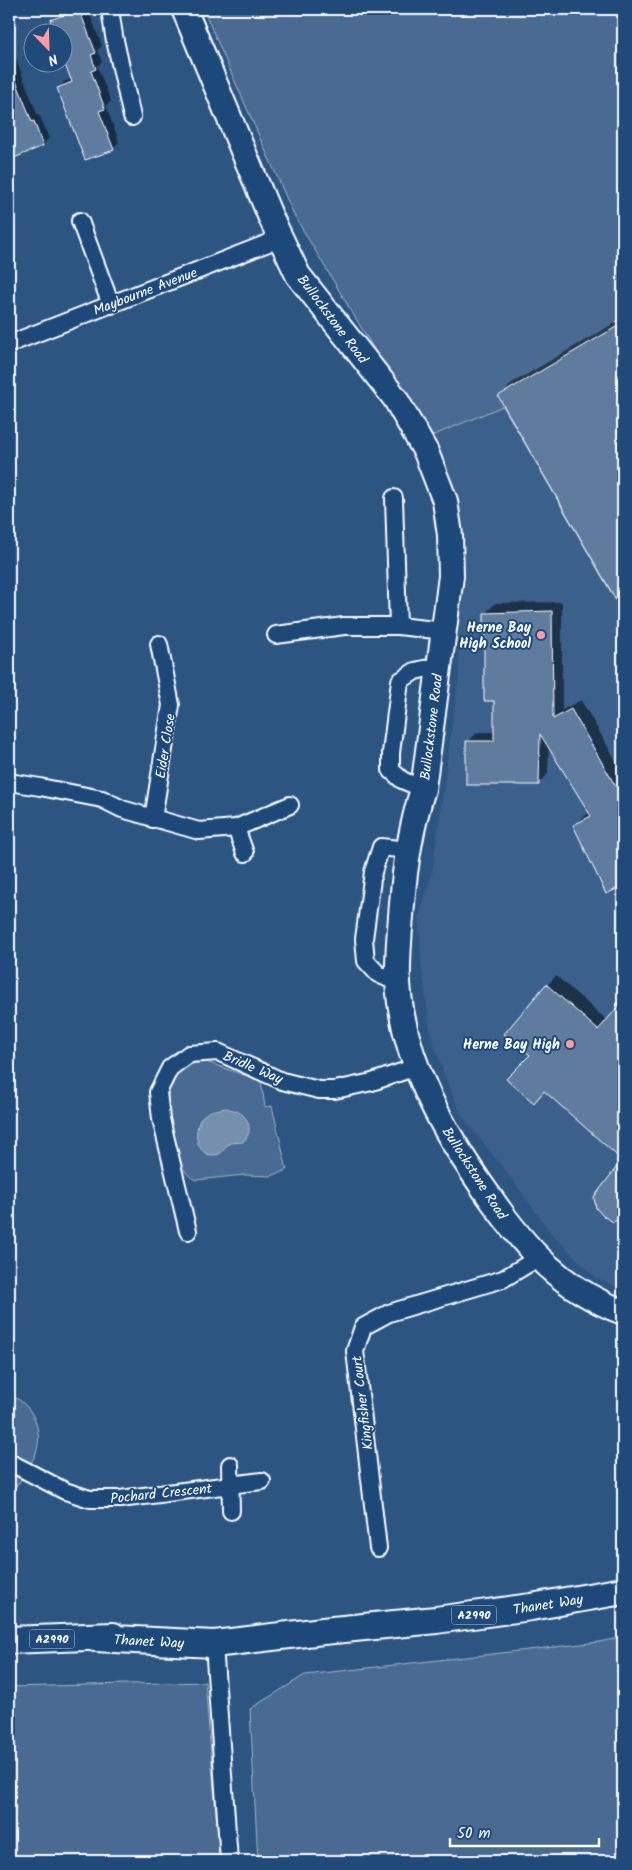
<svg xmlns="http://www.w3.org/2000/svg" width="632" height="1870" viewBox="0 0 632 1870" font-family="Kalam,sans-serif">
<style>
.built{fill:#3b618b}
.green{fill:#486b92;stroke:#a4b5c8}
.water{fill:#748fad;stroke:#acbcce}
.shadow{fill:#0007}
.building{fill:#5e7c9f;stroke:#fff}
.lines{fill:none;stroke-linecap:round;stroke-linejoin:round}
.street-casing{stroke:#fff;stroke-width:20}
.secondary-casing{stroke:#fff;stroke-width:28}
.primary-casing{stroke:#fff;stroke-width:30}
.street{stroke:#1f4a7a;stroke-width:16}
.secondary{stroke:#1f4a7a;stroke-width:24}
.primary{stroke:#1f4a7a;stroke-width:26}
.poi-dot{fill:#ff9aa2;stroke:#1f4a7a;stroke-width:2}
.labels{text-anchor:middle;stroke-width:4;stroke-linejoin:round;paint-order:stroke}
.shield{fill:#1f4a7a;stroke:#bcc9d7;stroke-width:1}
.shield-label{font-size:12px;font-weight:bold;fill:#fff}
.street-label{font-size:14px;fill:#fff;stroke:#1f4a7a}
.poi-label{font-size:14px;font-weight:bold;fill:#fff;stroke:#1f4a7a;text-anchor:end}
</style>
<rect width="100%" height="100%" fill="#2c5582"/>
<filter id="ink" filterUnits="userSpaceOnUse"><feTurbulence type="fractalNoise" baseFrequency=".02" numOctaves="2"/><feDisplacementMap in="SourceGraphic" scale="10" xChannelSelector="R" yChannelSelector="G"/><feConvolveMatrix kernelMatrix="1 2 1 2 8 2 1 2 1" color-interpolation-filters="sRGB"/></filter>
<g filter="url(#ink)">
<path class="built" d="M 203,9 L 623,9 L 623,1289 L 596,1278 L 551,1233 L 506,1171 L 463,1118 L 445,1077 L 430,1032 L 421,961 L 419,917 L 432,873 L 459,675 L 458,595 L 427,438 L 294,215 Z"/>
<path class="green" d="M 203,9 L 623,9 L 623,613 L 503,406 L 427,438 L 294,215 Z
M 204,1061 L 261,1081 L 265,1107 L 272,1106 L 287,1170 L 271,1176 L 245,1175 L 196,1180 C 172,1172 161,1101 172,1080 C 178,1068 191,1064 204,1061 Z
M 9,1395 C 32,1402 44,1431 36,1453 C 34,1459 29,1465 26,1471 C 21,1480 18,1486 9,1491 Z
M 623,1637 L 623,1861 L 258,1861 L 250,1709 L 305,1675 L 599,1642 Z
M 205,1682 L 220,1861 L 9,1861 L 9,1687 Z"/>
<path class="water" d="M 227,1108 C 231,1110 237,1110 240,1113 C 251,1120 252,1134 243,1142 L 230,1143 C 224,1147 223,1155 215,1155 C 194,1157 192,1126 204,1115 C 210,1110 220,1109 227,1108 Z"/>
<path class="shadow" d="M 72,9 L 88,9 L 102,46 L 97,50 L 102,62 L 97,66 L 111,101 L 106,106 L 119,142 L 113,148 L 59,88 L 65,81 L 72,79 L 62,32 L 56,32 L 52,20 L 58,14 Z
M 11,46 L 38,116 L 40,116 L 49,138 L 42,145 L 9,158 L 9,47 Z
M 623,318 L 623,610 L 500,396 L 512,383 Z
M 562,602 L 562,710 L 581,700 L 623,773 L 623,884 L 607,892 L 575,826 L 584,816 L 590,813 L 549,746 L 548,774 L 539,784 L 468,742 L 477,732 L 496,732 L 495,700 L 486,613 L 495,603 Z
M 556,976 L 608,1021 L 623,1003 L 623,1159 L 544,1090 L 531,1055 L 547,985 Z
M 623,1161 L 623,1216 L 614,1220 L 596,1198 Z"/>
<path class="building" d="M 79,9 L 96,53 L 91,55 L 96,69 L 91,71 L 105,109 L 99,111 L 114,150 L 85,160 L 57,88 L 72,82 L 62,57 L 62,32 L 55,32 L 50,20 Z
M 9,65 L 10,65 L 32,122 L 34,121 L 43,146 L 9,160 Z
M 623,323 L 623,612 L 498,396 Z
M 552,611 L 553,719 L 571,709 L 623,799 L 623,886 L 606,894 L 573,825 L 591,816 L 540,734 L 539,785 L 466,785 L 466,741 L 494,741 L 494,701 L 484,701 L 484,613 Z
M 546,984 L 598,1030 L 623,1001 L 623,1218 L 613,1222 L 603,1216 L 596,1208 L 594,1197 L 622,1160 L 544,1091 L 534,1103 L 506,1079 L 530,1055 L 504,1034 Z"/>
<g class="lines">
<g class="street-casing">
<path id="street" d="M 110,9 L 114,36 L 132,117
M 80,221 L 111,305
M 9,344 L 281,238
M 394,498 L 398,626
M 276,635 L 344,626 L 398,626 L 445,631
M 9,782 L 40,787 L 102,799 L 122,809 L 199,831 L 236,828 L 290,805
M 423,789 L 402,780 L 391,770 L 391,753 L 400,681 L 415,671 L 438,666
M 153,819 L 171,705 L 159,644
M 236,828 L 245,853
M 398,983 L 378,974 L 366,961 L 364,939 L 373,872 L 381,847 L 407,850
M 188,1231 L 161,1119 L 158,1092 L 170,1068 L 189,1054 L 218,1052 L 282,1081 L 319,1090 L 335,1090 L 372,1082 L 416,1067
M 9,1462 L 65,1491 L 90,1499 L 120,1499 L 262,1481
M 230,1465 L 231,1511
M 378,1548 L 355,1351 L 363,1327 L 389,1313 L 503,1279 L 538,1258
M 214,1644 L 229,1861"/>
</g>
<g class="secondary-casing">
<path id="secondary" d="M 184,9 L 271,218 L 298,275 L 395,398 L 426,452 L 445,501 L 450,535 L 451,576 L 423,789 C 411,827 405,864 402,904 C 400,930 397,956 398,983 C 403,1062 444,1133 489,1196 C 526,1249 560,1288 623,1312"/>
</g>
<g class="primary-casing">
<path id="primary" d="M 95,1638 L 214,1644 L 323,1631 L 436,1620 L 531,1607 L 623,1591
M 9,1640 L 113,1636"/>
</g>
<use href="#street" class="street"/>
<use href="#secondary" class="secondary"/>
<use href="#primary" class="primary"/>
</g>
</g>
<g class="poi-dot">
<circle cx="541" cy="635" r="5"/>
<circle cx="570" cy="1044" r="5"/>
</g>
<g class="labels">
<g class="shield">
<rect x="451.5" y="1605.5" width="45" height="19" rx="4"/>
<rect x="29.5" y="1629.5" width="45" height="19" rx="4"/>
</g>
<g class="shield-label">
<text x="474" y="1619">A2990</text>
<text x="52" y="1643">A2990</text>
</g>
<g class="street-label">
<text transform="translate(145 291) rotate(-21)" y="5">Maybourne Avenue</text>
<text transform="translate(333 319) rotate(53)" y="5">Bullockstone Road</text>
<text transform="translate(431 727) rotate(-83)" y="5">Bullockstone Road</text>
<text transform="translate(165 746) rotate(-81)" y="5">Eider Close</text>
<text transform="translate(253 1067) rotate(23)" y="5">Bridle Way</text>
<text transform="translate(475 1173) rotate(57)" y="5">Bullockstone Road</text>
<text transform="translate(362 1403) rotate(-97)" y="5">Kingfisher Court</text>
<text transform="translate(161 1493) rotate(-6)" y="5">Pochard Crescent</text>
<text transform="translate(548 1604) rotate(-9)" y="5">Thanet Way</text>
<text transform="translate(149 1641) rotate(3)" y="5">Thanet Way</text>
</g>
<g class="poi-label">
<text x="531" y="632">Herne Bay<tspan x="531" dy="16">High School</tspan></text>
<text x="560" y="1049">Herne Bay High</text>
</g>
</g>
<rect width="632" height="1870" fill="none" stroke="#1f4a7a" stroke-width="30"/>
<rect x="15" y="15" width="602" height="1840" fill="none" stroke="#fff" stroke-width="2" filter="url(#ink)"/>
<g transform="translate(48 48) rotate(157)"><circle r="24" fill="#1f4a7a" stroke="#7992af"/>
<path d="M0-4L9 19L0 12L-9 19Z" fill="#ff9aa2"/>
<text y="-8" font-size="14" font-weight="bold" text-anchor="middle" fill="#ffffff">N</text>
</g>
<path d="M450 1838v8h149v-8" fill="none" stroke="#ffffff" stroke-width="2.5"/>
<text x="457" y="1838" font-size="15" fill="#ffffff" stroke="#1f4a7a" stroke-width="4" paint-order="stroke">50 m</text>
</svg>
